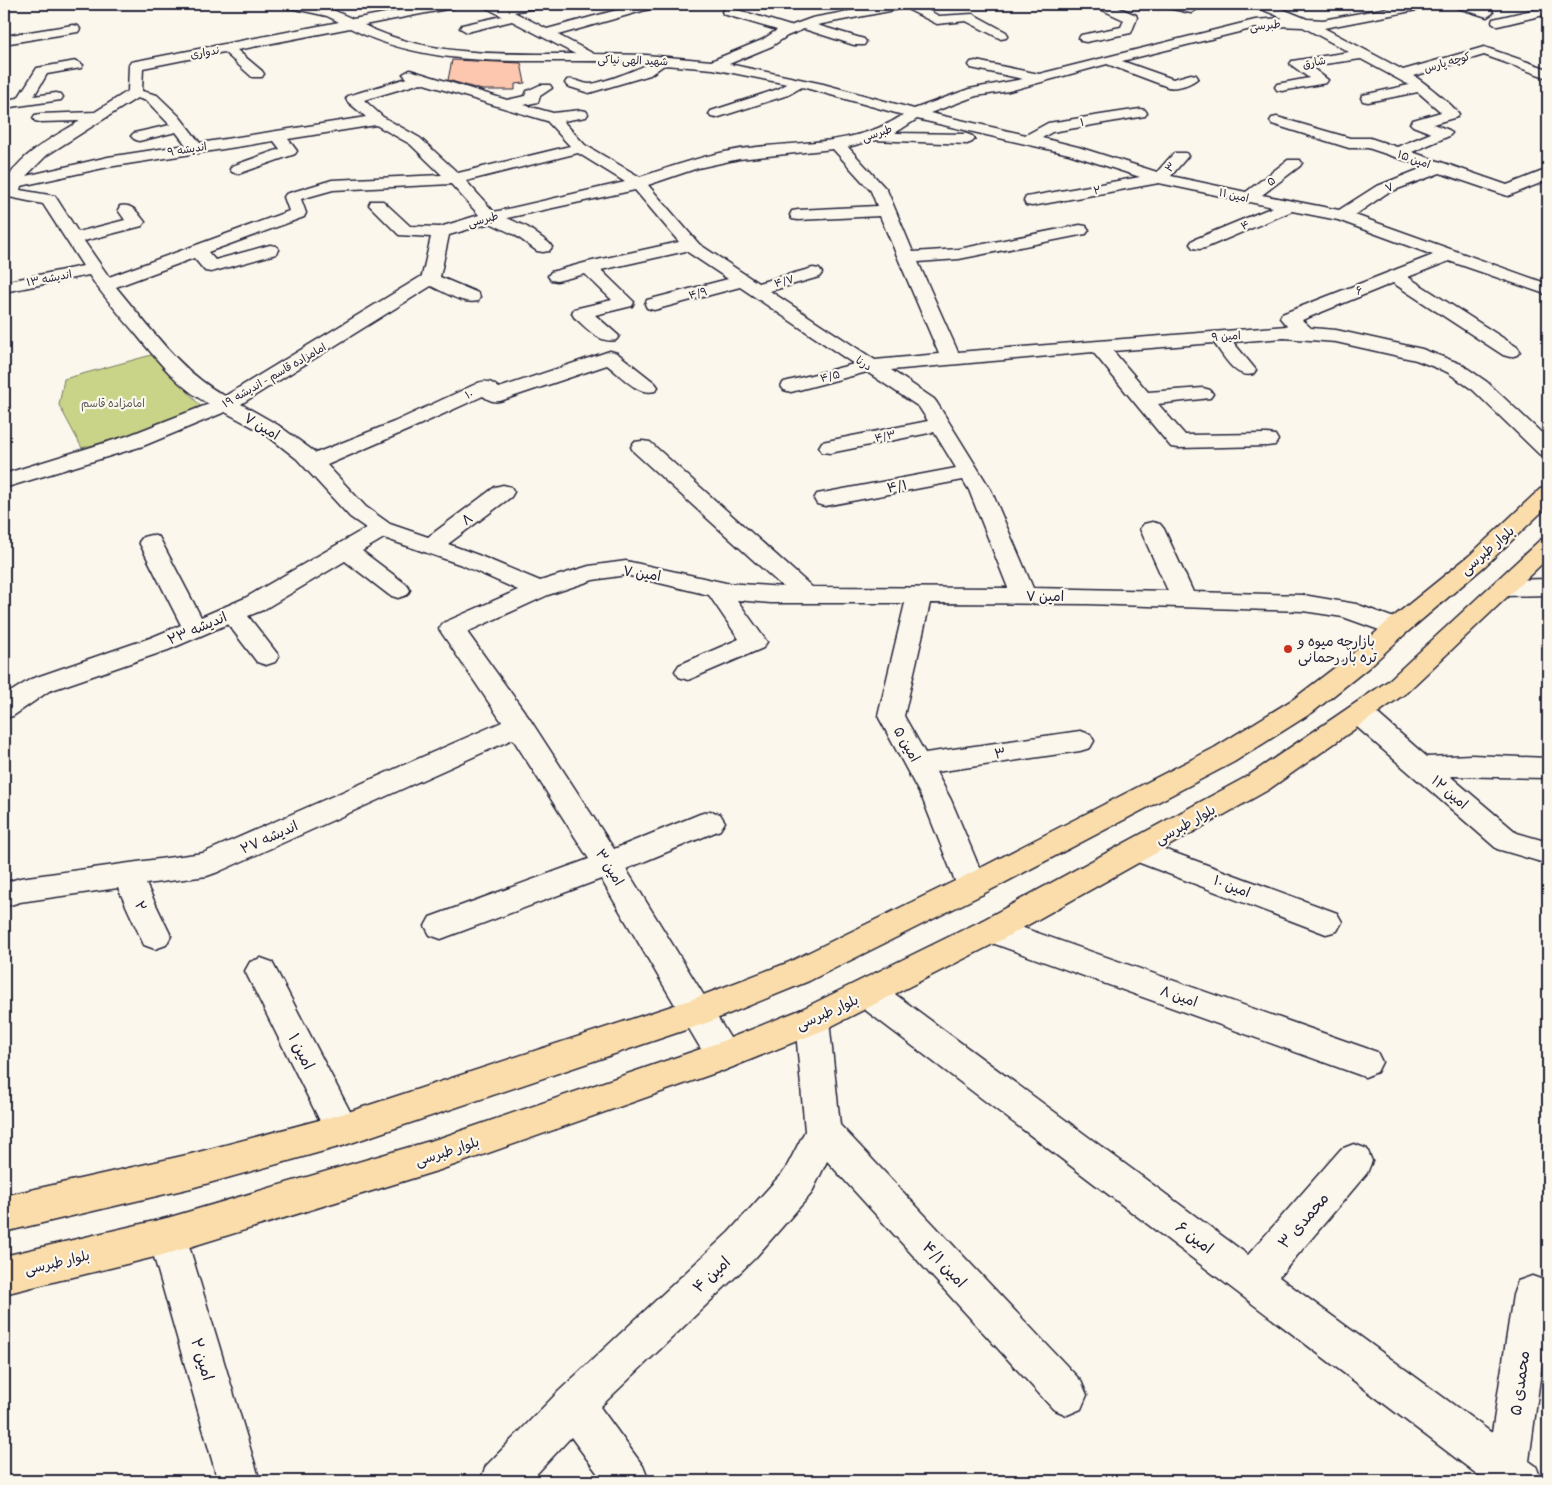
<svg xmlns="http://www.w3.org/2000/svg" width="1552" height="1485" viewBox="0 0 1552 1485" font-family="Delius,'Playpen Sans Arabic',sans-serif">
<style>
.green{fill:#c9d488;stroke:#767b62}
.building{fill:#fcc7ae;stroke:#22223b}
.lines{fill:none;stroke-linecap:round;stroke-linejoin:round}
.minor-casing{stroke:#22223b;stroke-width:3}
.major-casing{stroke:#22223b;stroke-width:3}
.minor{fill:#fbf7ec;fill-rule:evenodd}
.major{fill:#faddab;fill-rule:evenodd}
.poi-dot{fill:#c8321e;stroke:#fbf7ec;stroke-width:2}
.labels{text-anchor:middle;stroke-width:4.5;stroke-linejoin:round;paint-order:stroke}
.far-street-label{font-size:11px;fill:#22223b;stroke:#fbf7ec}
.far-park-label{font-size:11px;fill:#545752;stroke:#fbf7ec}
.street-label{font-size:14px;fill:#22223b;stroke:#fbf7ec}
.poi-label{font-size:14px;fill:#22223b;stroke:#fbf7ec;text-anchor:start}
.near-street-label{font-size:16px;fill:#22223b;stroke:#fbf7ec}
</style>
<rect width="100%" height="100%" fill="#fbf7ec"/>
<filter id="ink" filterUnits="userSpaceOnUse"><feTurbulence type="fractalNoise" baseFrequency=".02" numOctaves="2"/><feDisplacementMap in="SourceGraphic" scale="10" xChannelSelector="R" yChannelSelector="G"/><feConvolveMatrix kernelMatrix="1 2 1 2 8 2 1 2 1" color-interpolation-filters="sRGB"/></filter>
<g filter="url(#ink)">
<path class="green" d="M 155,354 L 202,408 L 126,436 L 82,448 L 59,405 L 64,379 Z"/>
<path class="building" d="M 452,60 L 521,63 L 525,83 L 515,84 L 515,90 L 482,90 L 448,80 Z"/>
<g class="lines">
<g class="minor-casing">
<path id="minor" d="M 284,4 L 306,4 L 331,9 L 353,19 L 434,4 L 458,4 L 456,7 L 452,8 L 364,25 C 428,57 505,54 575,54 L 512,21 L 467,32 L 460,28 L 462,25 L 502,16 L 485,7 L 483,4 L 498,4 L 504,7 L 518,4 L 540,4 L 538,7 L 514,12 L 547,29 L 639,4 L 658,4 L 656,7 L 558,35 L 594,54 L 646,55 L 711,61 L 762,40 L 777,30 L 723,14 L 722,11 L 728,7 L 790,26 L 812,18 L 887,4 L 916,4 L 939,16 L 973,14 L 1006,32 L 1008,35 L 1006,38 L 1001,39 L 966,21 L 937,24 L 905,8 L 817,25 L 864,39 L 866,42 L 864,45 L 854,45 L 804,29 L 787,36 L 772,46 L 729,64 L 823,84 L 914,109 L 969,89 L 1023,79 L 971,68 L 969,65 L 971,62 L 976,61 L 1039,74 L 1255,20 L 1283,18 L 1256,7 L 1254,4 L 1270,4 L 1307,19 L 1323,20 L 1409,4 L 1433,4 L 1431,7 L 1427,8 L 1324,28 L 1403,70 L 1484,47 L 1548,69 L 1548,78 L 1484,55 L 1414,76 C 1424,82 1453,105 1459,114 L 1457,117 L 1433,124 L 1449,130 L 1452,133 L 1449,136 L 1412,152 L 1507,185 L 1548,169 L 1548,180 L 1508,196 L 1440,173 L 1387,193 L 1355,215 L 1548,284 L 1548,295 L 1449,261 L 1408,277 L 1517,347 L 1520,351 L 1517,355 L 1510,357 L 1503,355 L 1393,283 L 1302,320 L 1311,328 L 1336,330 L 1422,349 L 1461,364 L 1487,382 L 1548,439 L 1548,456 L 1540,455 L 1473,390 L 1447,372 L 1416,360 L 1336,342 L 1284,338 L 1233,342 L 1256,370 L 1253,374 C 1235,379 1224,356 1214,343 L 1113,351 L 1148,392 L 1203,388 L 1210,390 L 1213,394 L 1210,398 L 1158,404 L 1185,435 L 1267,434 L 1275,435 L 1278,440 L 1275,445 L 1267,446 L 1179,448 L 1171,447 L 1093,352 L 891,370 L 934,399 L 937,403 L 991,490 L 1033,588 L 1168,591 L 1140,529 L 1144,524 L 1152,522 L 1160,524 L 1164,529 L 1193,592 L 1303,595 L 1356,604 L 1405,622 L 1409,628 L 1405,634 L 1396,636 L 1343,617 L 1303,611 L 1087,604 L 930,603 L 904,716 L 925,753 L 1080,731 L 1090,734 L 1094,741 L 1090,748 L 1080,751 L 936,772 L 951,800 L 987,886 L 983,894 L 972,898 L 961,894 L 957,886 L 923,800 L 878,716 L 905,603 L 771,603 L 737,600 L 767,642 L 763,648 L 688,680 L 679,677 L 675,671 L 679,665 L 739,639 L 709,595 L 626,575 L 593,580 L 548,595 L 467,632 L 529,718 L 614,849 L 700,814 L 710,811 L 720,814 L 725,822 L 720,830 L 626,869 L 735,1046 L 740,1056 L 735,1066 L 723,1071 L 711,1066 L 601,879 L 441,939 L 430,935 L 425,926 L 430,917 L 589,859 L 513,739 L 218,872 L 207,876 L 146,884 L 171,936 L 166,945 L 155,949 L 144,945 L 118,888 L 20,902 L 4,907 L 4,883 L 20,878 L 203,853 L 502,722 L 439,629 L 443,623 L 518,590 L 462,565 L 384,538 L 362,551 L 407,585 L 410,590 L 407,595 L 398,598 L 389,595 L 345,561 L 263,610 L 248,616 L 279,656 L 275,662 L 266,665 L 257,662 L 228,624 L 168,650 L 49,691 L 13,716 L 4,718 L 4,696 L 31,679 L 150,638 L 181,625 L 139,542 L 143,537 L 151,535 L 159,537 L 201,617 L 245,598 L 366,528 L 350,517 L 297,459 L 264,433 L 225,412 L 143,446 L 4,488 L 4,474 L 127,436 L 209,404 C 178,387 157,360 135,333 C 119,314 103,296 89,275 L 4,292 L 4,282 L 83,266 L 43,204 L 4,196 C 4,161 54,137 80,121 L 40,122 L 35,121 L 33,118 L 35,115 L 40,114 L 95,112 L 128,91 L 129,65 L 131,62 L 339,22 L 327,16 L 286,7 ZM 1277,26 L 1303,27 L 1349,52 L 1292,61 L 1290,64 L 1309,78 L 1277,84 L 1275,87 L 1277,90 L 1282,91 L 1326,83 L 1328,80 L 1310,66 L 1361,59 L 1409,85 L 1363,95 L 1361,98 L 1363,101 L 1368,102 L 1418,92 L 1441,112 L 1413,120 L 1410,123 L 1413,126 L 1431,133 L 1397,147 L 1370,138 L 1350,138 L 1277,117 L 1272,118 L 1270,121 L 1272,124 L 1349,148 L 1368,148 L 1425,167 L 1375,187 L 1339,210 L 1262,195 L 1300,166 L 1302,163 L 1300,160 L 1288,160 L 1246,192 L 1171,176 L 1188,156 L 1186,153 L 1174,153 L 1157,172 L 1078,147 L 1042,138 L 1052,132 L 1145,116 L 1147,113 L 1145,110 L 1140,109 L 1048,123 L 1026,135 L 930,113 L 976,96 L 1009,91 L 1107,64 L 1168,87 C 1177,89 1192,84 1198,78 L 1196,75 L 1191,74 L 1173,79 L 1122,61 L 1255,28 ZM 350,28 C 443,76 549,55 649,63 C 640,69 599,84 590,84 C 581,84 576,78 567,80 L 565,83 L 567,86 L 589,93 L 650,75 L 664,65 L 713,69 L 787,84 L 778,89 L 711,111 L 709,114 L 711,117 L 716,118 L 788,95 L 802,87 L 903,115 C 855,147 794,141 740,149 C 705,155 673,166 640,177 L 585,145 L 563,121 L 586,117 L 588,114 L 586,111 L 581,110 L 553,113 L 524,105 L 538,102 L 540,96 L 552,88 L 550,85 L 540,85 L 527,91 L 525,96 L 507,100 L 410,70 L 403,74 L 407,78 L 348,96 L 346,99 L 348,102 L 366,117 L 200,143 L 179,116 L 157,95 L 142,91 L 143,68 L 224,52 L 252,77 L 262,77 L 264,74 L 262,71 L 237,50 ZM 421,83 L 547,121 L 570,146 L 458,173 L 420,138 L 383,117 L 364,100 ZM 137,98 L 147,101 L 170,125 L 134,133 L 131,136 L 134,139 L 139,141 L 176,132 L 186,145 L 108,157 L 26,176 L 47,155 ZM 917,119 L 1069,154 L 1140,177 L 1032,196 L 1026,197 L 1024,201 L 1026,205 L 1032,206 L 1159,183 L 1273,207 L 1193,240 L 1190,244 L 1193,248 L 1199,249 L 1205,248 L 1292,211 L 1338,220 L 1433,255 L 1282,314 L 1280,318 L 1287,326 L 958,352 L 918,262 L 959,259 L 1080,235 L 1086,234 L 1089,230 L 1086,226 L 1080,225 L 959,249 L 913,252 L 887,190 L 848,147 L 873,140 L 967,144 L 972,142 L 975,139 L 972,136 L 967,134 L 895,133 ZM 376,125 L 410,144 L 442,175 L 332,180 L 286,194 L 284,197 L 289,211 L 109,277 L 84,241 L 142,226 L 145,222 C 138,213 132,203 120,206 L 118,210 L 125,220 L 78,232 L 55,196 L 20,190 L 21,186 L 108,167 L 274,141 L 280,149 L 232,166 L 230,169 L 232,172 L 238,174 L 295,154 L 297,151 L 288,139 ZM 833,149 L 871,191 L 877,206 L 798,210 L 792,211 L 790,215 L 792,219 L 798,220 L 880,216 L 939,354 L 875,360 L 770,291 L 819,277 L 822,273 L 819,269 L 813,268 L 758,283 L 699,244 L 648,185 L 698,168 L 739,159 ZM 578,153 L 625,182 L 494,212 L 466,181 ZM 451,184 L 479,215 L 440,227 L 410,226 L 383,201 L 371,201 L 369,205 L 399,235 L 431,237 L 422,276 L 225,396 C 180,372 149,326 116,287 L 194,258 L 205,271 L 211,272 L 276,254 L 279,250 L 276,246 L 270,245 L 215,260 L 208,252 L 304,217 L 306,213 L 301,199 L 333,190 ZM 635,190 L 679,242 L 588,262 L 551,272 L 548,276 L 551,280 L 557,281 L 585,274 L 612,300 L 574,309 L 572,313 L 574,317 C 586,327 599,344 616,340 L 619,336 L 595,315 L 632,306 L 634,302 L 601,270 L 686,251 L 728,279 L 647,300 L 645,304 L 647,308 L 654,310 L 740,287 L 854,364 L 784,382 L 781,386 L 784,390 L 791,392 L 867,372 L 919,407 L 928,421 L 822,442 L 819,447 L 822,452 L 830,453 L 934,432 L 956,468 L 817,494 L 814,499 L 817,504 L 825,506 L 963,480 L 969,490 L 1008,588 L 812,587 L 650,442 L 642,441 L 634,442 L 631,447 L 634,452 L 783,587 L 726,583 L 626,561 L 589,566 L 540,581 L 478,555 L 448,544 L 511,497 L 514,492 L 511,487 L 503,485 L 495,487 L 428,537 L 390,524 L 366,507 L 327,465 L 408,430 L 483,396 C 490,401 495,403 503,400 L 607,365 C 621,375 637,396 655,391 L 658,387 L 655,383 L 617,353 L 610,351 L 499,388 C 492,382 487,380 478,383 L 394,422 L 316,453 L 278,425 L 241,404 L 431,286 C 445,292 463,305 478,301 L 480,297 L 478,293 L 440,277 L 449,235 L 490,223 L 515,235 L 537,251 L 543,252 L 549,251 L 552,247 L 549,243 L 527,227 L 507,218 Z
M 1094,4 L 1110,4 L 1136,15 L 1137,18 L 1131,33 L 1086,42 L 1081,41 L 1079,38 L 1081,35 L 1121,27 L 1124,20 L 1096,7 Z
M 1162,4 L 1184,4 L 1195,6 L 1197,9 L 1191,13 L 1164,7 Z
M 1453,4 L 1471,4 L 1492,10 L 1493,13 L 1487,17 L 1455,7 Z
M 1545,7 L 1548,8 L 1548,14 L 1498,26 L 1492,22 L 1493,19 Z
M 73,25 L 78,26 L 80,29 L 78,32 L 4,44 L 4,36 Z
M 76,61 L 83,65 L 81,68 L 47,74 L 34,96 L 56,93 L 61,94 L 63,97 L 61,100 L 4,108 L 4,100 L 18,98 L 37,68 Z
M 1548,579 L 1548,595 L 1504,596 L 1495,593 L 1492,588 L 1495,583 L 1504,580 Z
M 1360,705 L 1370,707 L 1427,757 L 1471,755 L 1548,758 L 1548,778 L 1450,776 L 1517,833 L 1548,842 L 1548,864 L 1497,849 L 1350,721 L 1347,714 L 1350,707 Z
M 1137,839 L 1337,913 L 1342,922 L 1337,931 L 1326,934 L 1127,858 L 1122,850 L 1127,842 Z
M 992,917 L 1377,1052 L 1382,1062 L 1377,1072 L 1365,1077 L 981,939 L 976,930 L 981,921 Z
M 261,958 L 272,962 L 354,1119 L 360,1130 L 354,1141 L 342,1146 L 330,1141 L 245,971 L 250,962 Z
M 868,979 L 880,983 L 1248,1255 L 1341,1149 L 1354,1144 L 1367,1149 L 1372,1161 L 1367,1173 L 1279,1277 L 1492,1433 L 1513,1295 L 1518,1281 L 1532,1276 L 1546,1281 L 1548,1288 L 1548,1318 L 1529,1461 L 1536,1466 L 1542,1481 L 1481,1481 L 1482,1478 L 856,1003 L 852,993 L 856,983 Z
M 812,1006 L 824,1010 L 829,1020 L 840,1125 L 1081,1381 L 1087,1395 L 1081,1409 L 1067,1415 L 1053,1409 L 827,1161 L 811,1194 L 755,1258 L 600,1407 L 643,1466 L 649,1481 L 603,1481 L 571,1437 L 530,1481 L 480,1481 L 486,1466 L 559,1391 L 729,1232 L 785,1170 L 805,1131 L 795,1020 L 800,1010 Z
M 167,1218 L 180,1223 L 186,1236 L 260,1481 L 218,1481 L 148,1236 L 154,1223 Z"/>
</g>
<g class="major-casing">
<path id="major" d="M 1548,487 L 1548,506 L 1486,565 L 1405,634 L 1368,668 L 1313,712 L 1234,762 L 983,894 L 809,981 L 709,1022 L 342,1146 L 191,1188 L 4,1232 L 4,1196 L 191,1154 L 342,1114 L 690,1000 L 787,963 L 961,878 L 1214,748 L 1295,698 L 1350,656 L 1387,622 L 1470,555 L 1540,489 Z
M 1548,538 L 1548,558 L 1406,693 L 1268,790 L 1003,939 L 824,1030 L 735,1066 L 440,1170 L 167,1254 L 4,1294 L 4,1256 L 167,1218 L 440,1138 L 715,1044 L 800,1010 L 981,921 L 1248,776 L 1388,681 L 1540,540 Z"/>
</g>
<use href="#minor" class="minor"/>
<use href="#major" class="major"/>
</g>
</g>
<circle class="poi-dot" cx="1288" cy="649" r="5"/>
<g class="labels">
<g class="far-street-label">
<text transform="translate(1265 25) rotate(-6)" y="4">طبرسی</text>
<text transform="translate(205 52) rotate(-10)" y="4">ندواری</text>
<text transform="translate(633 60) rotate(2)" y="4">شهید الهی نیاکی</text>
<text transform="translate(1314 62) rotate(-11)" y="4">شارق</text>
<text transform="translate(1447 62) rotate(-16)" y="4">کوچه پارس</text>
<text transform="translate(1082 122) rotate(-9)" y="4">۱</text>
<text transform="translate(877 133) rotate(-19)" y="4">طبرسی</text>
<text transform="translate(187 149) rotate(-9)" y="4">اندیشه ۹</text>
<text transform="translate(1414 159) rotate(19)" y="4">امین ۱۵</text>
<text transform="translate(1170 167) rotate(-49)" y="4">۳</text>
<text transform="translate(1271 181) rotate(-37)" y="4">۵</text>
<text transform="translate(1389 187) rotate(-22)" y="4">۷</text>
<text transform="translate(1097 190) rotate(-10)" y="4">۲</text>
<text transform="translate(1234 195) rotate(12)" y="4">امین ۱۱</text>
<text transform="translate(483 219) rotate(-15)" y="4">طبرسی</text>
<text transform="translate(1245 225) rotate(-23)" y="4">۴</text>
<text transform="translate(49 278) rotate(-11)" y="4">اندیشه ۱۳</text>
<text transform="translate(784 281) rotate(-16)" y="4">۴/۷</text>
<text transform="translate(1359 290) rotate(-22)" y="4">۶</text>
<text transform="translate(698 293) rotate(-15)" y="4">۴/۹</text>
<text transform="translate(1226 336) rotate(-4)" y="4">امین ۹</text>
<text transform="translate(864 363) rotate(33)" y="4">درنا</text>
<text transform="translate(274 375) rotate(-30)" y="4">امامزاده قاسم - اندیشه ۱۹</text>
<text transform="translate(830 376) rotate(-14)" y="4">۴/۵</text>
<text transform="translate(469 394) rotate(-25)" y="4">۱۰</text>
<text transform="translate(885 436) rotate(-12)" y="4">۴/۳</text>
</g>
<g class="far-park-label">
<text x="113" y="407">امامزاده قاسم</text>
</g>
<g class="street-label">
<text transform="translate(262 426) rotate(31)" y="5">امین ۷</text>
<text transform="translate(897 486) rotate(-10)" y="5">۴/۱</text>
<text transform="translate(467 519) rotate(-37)" y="5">۸</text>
<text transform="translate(1487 550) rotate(-41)" y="5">بلوار طبرسی</text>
<text transform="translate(642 573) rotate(9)" y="5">امین ۷</text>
<text x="1045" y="601">امین ۷</text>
<text transform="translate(197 628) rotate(-23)" y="5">اندیشه ۲۳</text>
<text transform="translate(907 744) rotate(60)" y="5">امین ۵</text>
<text transform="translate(1000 753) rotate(-8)" y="5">۳</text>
<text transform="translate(1450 792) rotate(41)" y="5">امین ۱۲</text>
<text transform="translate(1185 824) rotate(-29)" y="5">بلوار طبرسی</text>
<text transform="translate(269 837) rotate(-24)" y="5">اندیشه ۲۷</text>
<text transform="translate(610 867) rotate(58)" y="5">امین ۳</text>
<text transform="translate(1232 886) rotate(21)" y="5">امین ۱۰</text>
<text transform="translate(141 906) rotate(65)" y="5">۲</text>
<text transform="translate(1179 996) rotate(19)" y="5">امین ۸</text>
<text transform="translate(827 1012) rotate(-24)" y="5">بلوار طبرسی</text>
<text transform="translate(447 1151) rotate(-18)" y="5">بلوار طبرسی</text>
<text transform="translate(57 1262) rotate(-13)" y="5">بلوار طبرسی</text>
</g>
<g class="poi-label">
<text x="1298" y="646">بازارچه میوه و<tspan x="1298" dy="16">تره بار رحمانی</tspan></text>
</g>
<g class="near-street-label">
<text transform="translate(302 1051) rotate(63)" y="6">امین ۱</text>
<text transform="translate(1303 1220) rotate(-49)" y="6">محمدی ۳</text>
<text transform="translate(1195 1237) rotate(37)" y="6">امین ۶</text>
<text transform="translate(945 1264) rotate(47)" y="6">امین ۴/۱</text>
<text transform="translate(711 1274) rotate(-43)" y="6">امین ۴</text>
<text transform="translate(203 1359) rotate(73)" y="6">امین ۲</text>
<text transform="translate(1519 1383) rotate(-82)" y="6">محمدی ۵</text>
</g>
</g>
<rect width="1552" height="1485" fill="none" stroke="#fbf7ec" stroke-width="20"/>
<rect x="10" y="10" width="1532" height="1465" fill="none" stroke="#22223b" stroke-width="2" filter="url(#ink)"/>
</svg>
